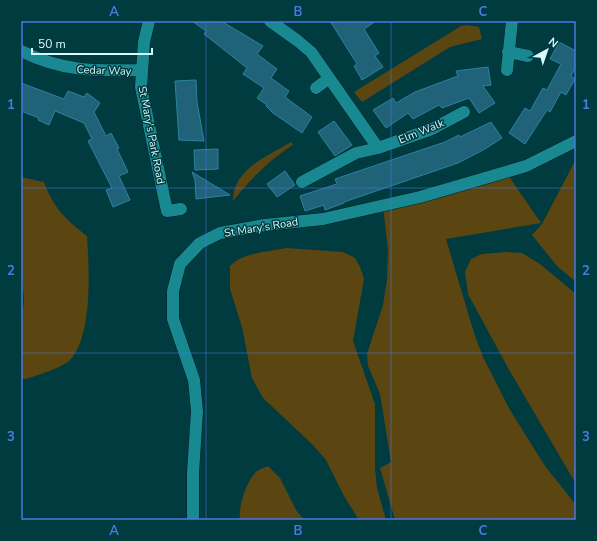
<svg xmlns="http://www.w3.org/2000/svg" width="597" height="541" viewBox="0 0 597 541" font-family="'Nunito Sans',sans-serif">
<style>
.green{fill:#5b4511}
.building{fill:#206278;stroke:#2b83a0}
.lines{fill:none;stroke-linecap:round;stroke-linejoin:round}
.street-casing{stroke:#012023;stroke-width:13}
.street{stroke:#188891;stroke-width:12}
.grid{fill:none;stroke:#4b79e1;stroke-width:1;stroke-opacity:0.55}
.labels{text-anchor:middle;stroke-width:3;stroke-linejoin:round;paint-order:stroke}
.street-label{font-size:11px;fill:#d5f9fc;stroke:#003b40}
.neatline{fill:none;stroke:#4b79e1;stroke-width:1.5}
.grid-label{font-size:13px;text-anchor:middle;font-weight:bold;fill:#4b79e1}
</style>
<rect width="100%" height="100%" fill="#003b40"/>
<path class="green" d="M 467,25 L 479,27 L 482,39 L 450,47 L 362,102 L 354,92 L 461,26 Z
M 291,142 L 293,145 C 270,159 250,180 233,201 C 233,169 268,156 291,142 Z
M 576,159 L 576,282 L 557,266 L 532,235 L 542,224 Z
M 506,172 L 541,223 L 446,239 L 474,333 L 483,357 L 510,410 L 545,466 L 576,505 L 576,520 L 395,520 L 380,468 L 391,462 L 380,394 L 368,366 L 367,354 L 383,305 L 387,280 L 388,250 L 383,206 Z
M 21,177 L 44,182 C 53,207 66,220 87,236 C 89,268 93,334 71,359 C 63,368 37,375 26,379 L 21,379 L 21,331 L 24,299 L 21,268 Z
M 286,248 L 343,252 L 355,258 L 360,267 L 364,279 L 353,341 L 375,404 L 375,469 L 377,488 L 386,520 L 359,520 L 344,496 L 326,460 L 313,445 L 263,398 L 252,378 L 242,327 L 230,289 L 230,266 C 243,252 269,252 286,248 Z
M 506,252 L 522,253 L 540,264 L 576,294 L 576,484 L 508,368 L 468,294 L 465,272 L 471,259 L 482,254 Z
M 268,466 L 280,478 L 296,510 L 304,520 L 240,520 C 238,507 246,481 257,471 C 260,469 265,467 268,466 Z"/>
<path class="building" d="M 192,21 L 221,21 L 263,46 L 257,54 L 277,69 L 271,78 L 289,91 L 285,97 L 312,117 L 302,133 L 273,113 L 266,106 L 267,105 L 257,98 L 264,88 L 243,74 L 247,68 L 204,34 L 206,31 Z
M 330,21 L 376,21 L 364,29 L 379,53 L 375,56 L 383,67 L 362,80 L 354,66 L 357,64 Z
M 559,42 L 576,51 L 576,66 L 571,76 L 575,79 L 566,95 L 561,92 L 550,112 L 547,110 L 525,144 L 509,133 L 525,108 L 530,111 L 543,88 L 547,90 L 561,64 L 550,59 Z
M 488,67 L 491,85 L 483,86 L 495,103 L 479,113 L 469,98 L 442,108 L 439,105 L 413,119 L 408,113 L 386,128 L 373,110 L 393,98 L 396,103 L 415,92 L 458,76 L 456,71 Z
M 196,80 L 197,102 L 204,141 L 179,140 L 175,81 Z
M 21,83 L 64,99 L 68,91 L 84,97 L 87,93 L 100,103 L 94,112 L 106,136 L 111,133 L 119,148 L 117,149 L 128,172 L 119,176 L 130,200 L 113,207 L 106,190 L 112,188 L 88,141 L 92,139 L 84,123 L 55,111 L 49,125 L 38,120 L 39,118 L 21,111 Z
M 334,121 L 352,145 L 335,156 L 318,132 Z
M 491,122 L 502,138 L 485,149 L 458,163 L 344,202 L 344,203 L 325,210 L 324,205 L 305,211 L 300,196 L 337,184 L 335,179 L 445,142 L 459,135 L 460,137 Z
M 218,149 L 218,169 L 195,170 L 194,150 Z
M 285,171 L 295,185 L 277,197 L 267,184 Z
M 192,172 L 230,195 L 196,199 L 195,180 Z"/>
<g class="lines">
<g class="street-casing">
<path id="street" d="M 149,21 L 144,42 L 141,87 L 167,211 L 181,209
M 270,21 L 298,41 L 311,52 L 378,148
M 21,51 C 64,72 95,71 141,70
M 508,52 L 528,56
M 507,70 L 512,21
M 316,88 L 328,79
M 302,182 L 356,153 L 378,148 L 432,129 L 464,112
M 193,520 L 193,473 L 197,411 L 194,380 L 173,319 L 173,291 L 180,264 L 200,243 L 220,233 L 265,225 L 323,219 L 420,197 L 526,166 L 576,141"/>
</g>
<use href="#street" class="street"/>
</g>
<path class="grid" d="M 206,21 L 206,520M 391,21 L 391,520M 21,188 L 576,188M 21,353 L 576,353"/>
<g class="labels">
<g class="street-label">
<text transform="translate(104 70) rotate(2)" y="4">Cedar Way</text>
<text transform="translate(421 131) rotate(-22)" y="4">Elm Walk</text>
<text transform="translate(152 135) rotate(79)" y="4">St Mary's Park Road</text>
<text transform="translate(261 227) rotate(-9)" y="4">St Mary's Road</text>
</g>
</g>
<rect width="597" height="541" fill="none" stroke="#003b40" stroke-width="44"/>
<g transform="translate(547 50) rotate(40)" stroke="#003b40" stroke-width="3" paint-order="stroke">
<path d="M0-3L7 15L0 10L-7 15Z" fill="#d5f9fc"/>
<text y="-6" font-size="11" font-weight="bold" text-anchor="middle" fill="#d5f9fc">N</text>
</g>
<path d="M32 48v6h120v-6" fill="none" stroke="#d5f9fc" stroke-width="2"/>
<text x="38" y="48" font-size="12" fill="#d5f9fc" stroke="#003b40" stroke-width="3" paint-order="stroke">50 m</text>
<rect x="22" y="22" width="553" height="497" class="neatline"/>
<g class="grid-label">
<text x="114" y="16">A</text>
<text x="298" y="16">B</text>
<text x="483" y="16">C</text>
<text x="11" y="109">1</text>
<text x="586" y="109">1</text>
<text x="11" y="275">2</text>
<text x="586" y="275">2</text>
<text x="11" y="441">3</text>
<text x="586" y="441">3</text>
<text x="114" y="535">A</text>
<text x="298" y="535">B</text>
<text x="483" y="535">C</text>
</g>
</svg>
